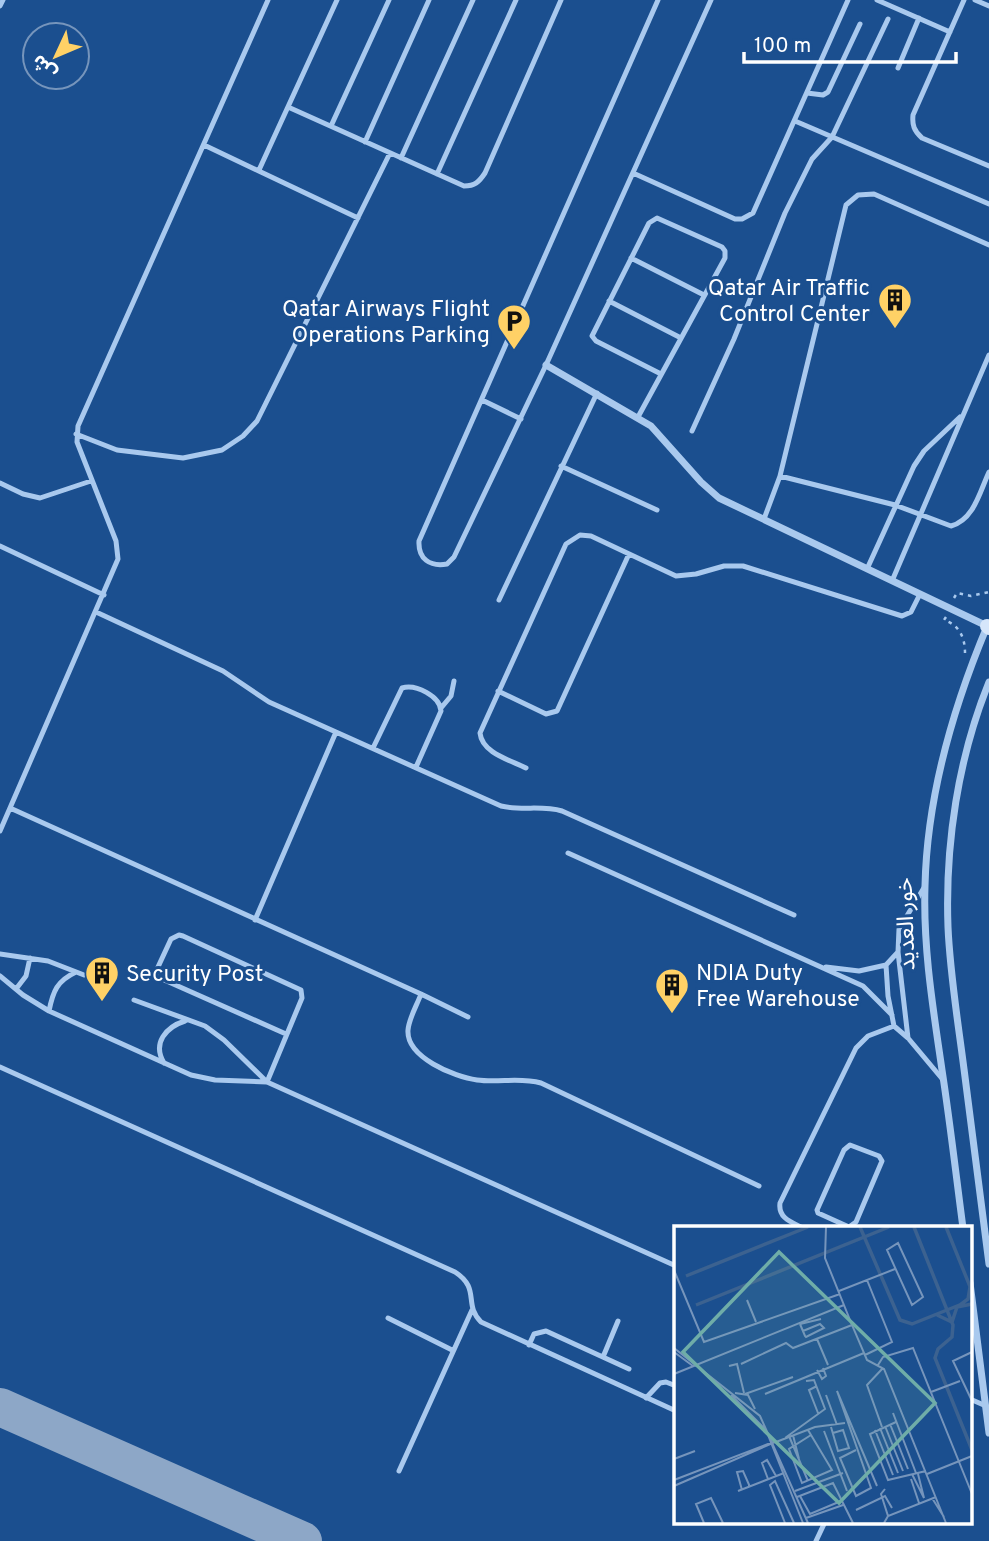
<svg xmlns="http://www.w3.org/2000/svg" width="989" height="1541" viewBox="0 0 989 1541" font-family="Overpass,'Noto Sans Arabic',sans-serif">
<style>
.lines{fill:none;stroke-linecap:round;stroke-linejoin:round}
.taxiway{stroke:#8da7c7;stroke-width:38}
.path{stroke:#a9c9ee;stroke-width:2.5;stroke-dasharray:3.5 5;stroke-linecap:butt}
.service{stroke:#a9c9ee;stroke-width:5}
.minor{stroke:#a9c9ee;stroke-width:7}
.secondary{stroke:#d6e6fa;stroke-width:14}
.labels{text-anchor:middle;stroke-width:6;stroke-linejoin:round;paint-order:stroke}
.poi-label{font-size:23px;fill:#fff;stroke:#1b4f8f;text-anchor:end}
.street-label{font-size:23px;fill:#fff;stroke:#1b4f8f}
.inset-river{fill:none;stroke:#3c6290;stroke-width:3.5}
.inset-road{fill:none;stroke:#7695bc;stroke-width:2}
.view{fill:#6fada8;fill-opacity:0.15;stroke:#6fada8;stroke-width:3.5}
.inset-edge{fill:none;stroke:#fff;stroke-width:3.5}
</style>
<rect width="100%" height="100%" fill="#1b4f8f"/>
<g class="lines">
<path class="taxiway" d="M 0,1407 L 303,1541"/>
<path class="path" d="M 954,598 L 957,593 L 971,596 L 989,592
M 946,617 L 944,620 C 959,625 965,637 965,653"/>
<path class="service" d="M 658,0 L 419,541 C 418,559 430,567 447,564 L 454,557 L 546,365 L 711,0
M 877,0 L 950,32
M 964,0 L 913,115 C 912,125 914,131 922,138 L 989,166
M 975,0 L 989,6
M 0,6 L 3,0
M 898,68 L 919,18
M 807,93 L 823,95 L 828,92 L 860,24
M 288,107 L 464,186 C 475,186 479,182 485,173 L 561,0
M 795,121 L 989,204
M 331,126 L 389,0
M 365,142 L 429,0
M 204,145 L 358,218
M 401,158 L 473,0
M 259,170 L 337,0
M 633,173 L 735,219 L 742,219 L 753,213 L 848,0
M 437,174 L 516,0
M 631,258 L 704,295
M 609,301 L 681,338
M 482,400 L 521,419
M 638,417 L 725,258 L 725,251 L 722,247 L 657,218 L 649,223 L 592,336 L 596,341 L 661,374
M 692,431 L 734,339 L 785,213 L 812,159 L 832,137 L 888,19
M 76,434 L 117,450 L 183,458 L 222,450 L 243,436 L 257,421 L 390,153
M 561,466 L 657,510
M 780,476 L 895,505 L 951,526 C 974,520 980,491 989,472
M 0,483 L 23,494 L 40,498 L 91,481
M 764,519 L 780,476 L 846,205 L 858,195 L 874,194 L 989,245
M 0,546 L 104,595
M 867,569 L 914,466 L 924,451 L 960,417
M 892,581 L 989,355
M 499,600 L 597,393
M 96,612 L 223,671 L 269,702 L 501,806 C 522,811 542,805 562,811 L 794,915
M 498,691 L 546,714 L 557,711 L 629,554
M 441,708 L 451,696 L 454,681
M 373,748 L 402,688 C 416,684 440,696 441,711 L 416,767
M 526,768 C 510,760 482,753 480,733 L 566,544 L 580,535 L 591,536 L 676,576 L 696,574 L 724,566 L 743,566 L 902,616 L 911,612 L 920,594
M 10,808 L 421,994 C 417,1005 409,1018 408,1030 C 406,1057 454,1077 477,1080 C 499,1083 519,1077 541,1083 L 759,1186
M 0,831 L 118,559 L 116,541 L 77,442 L 78,426 L 268,0
M 568,853 L 863,986 L 892,1015
M 925,886 L 899,929 L 898,952 L 886,965 L 888,996 L 894,1026 L 908,1038 L 944,1081
M 255,920 L 336,732
M 898,952 L 908,1038
M 0,954 L 48,961 L 84,975
M 826,967 L 859,971 L 886,965
M 0,976 L 23,995 L 49,1011 L 191,1075 L 215,1080 L 267,1082 L 676,1266
M 16,989 L 26,976 L 30,958
M 421,994 L 468,1017
M 134,1000 L 205,1026 L 224,1040 L 267,1082
M 49,1011 C 53,991 57,981 76,972
M 164,1063 C 152,1043 166,1027 185,1021
M 0,1067 L 455,1272 C 481,1289 463,1304 481,1322 L 676,1411
M 267,1082 L 302,998 L 301,990 L 183,936 L 179,935 L 171,939 L 158,967 L 162,979 L 286,1034
M 850,1145 L 879,1156 L 882,1161 L 856,1222 L 849,1227 L 818,1213 L 817,1210 L 844,1150 Z
M 803,1228 C 791,1222 778,1218 780,1203 L 856,1048 L 868,1036 L 894,1026
M 388,1318 L 452,1350
M 529,1345 L 534,1334 L 546,1331 L 629,1369
M 603,1357 L 618,1321
M 646,1398 L 660,1383 L 666,1382 L 676,1386
M 970,1399 L 986,1406
M 399,1471 L 472,1310
M 816,1541 L 825,1522"/>
<path class="minor" d="M 546,365 L 651,426 L 701,482 L 719,498 L 987,626
M 989,682 C 958,758 945,845 948,927 C 950,974 958,1022 964,1069 C 972,1134 981,1199 989,1264
M 963,1228 C 956,1175 950,1122 942,1070 C 933,1008 923,948 925,886 C 927,795 953,707 988,624
M 970,1283 L 989,1433"/>
<path class="secondary" d="M 987,626 L 989,628"/>
</g>
<defs>
<g id="building-pin" transform="scale(1.75)"><path d="M0 17L-7.5 6A9.5 9.5 0 1 1 7.5 6Z" fill="#ffd166" stroke="#1b4f8f"/><path d="M-4-6H4V6H1V3H-1V6H-4ZM-2.5-4.3h1.7v1.8h-1.7ZM.8-4.3h1.7v1.8H.8ZM-2.5-1h1.7V.8h-1.7ZM.8-1h1.7V.8H.8Z" fill="#111"/></g>
<g id="parking-pin" transform="scale(1.75)"><path d="M0 17L-7.5 6A9.5 9.5 0 1 1 7.5 6Z" fill="#ffd166" stroke="#1b4f8f"/><path d="M-3.5-5.5H1a3.5 3.5 0 0 1 0 7H-1V5.5H-3.5ZM-1-3.4V-.6H.8a1.4 1.4 0 0 0 0-2.8Z" fill="#111"/></g>
</defs>
<g fill-rule="evenodd">
<use href="#building-pin" x="895" y="300"/>
<use href="#parking-pin" x="514" y="321"/>
<use href="#building-pin" x="102" y="973"/>
<use href="#building-pin" x="672" y="985"/>
</g>
<g class="labels">
<g class="poi-label">
<text x="870" y="295">Qatar Air Traffic<tspan x="870" dy="26">Control Center</tspan></text>
<text x="490" y="316">Qatar Airways Flight<tspan x="490" dy="26">Operations Parking</tspan></text>
<text x="696" y="980" text-anchor="start">NDIA Duty<tspan x="696" dy="26">Free Warehouse</tspan></text>
<text x="126" y="981" text-anchor="start">Security Post</text>
</g>
<g class="street-label">
<text transform="translate(905 924) rotate(-92)" y="8">خور العديد</text>
</g>
</g>
<g transform="translate(674 1226)">
<rect width="298" height="298" fill="#1b4f8f"/>
<path class="inset-river" d="M 186,1 L 226,94 L 238,98 L 288,78M 240,1 L 279,99 L 278,111 L 264,123 L 261,132 L 298,224M 272,1 L 297,63M 12,50 L 134,1M 22,79 L 215,1M 286,79 L 294,73 L 296,61M 263,89 L 278,96 L 283,81 L 298,78"/>
<path class="inset-road" d="M 152,1 L 151,32 L 178,99 L 193,134 L 210,143 L 272,297M 224,17 L 249,71 L 238,79 L 213,24 ZM 0,44 L 30,116 L 166,68M 165,65 L 221,43M 73,74 L 82,96M 126,98 L 131,110 L 132,111 L 150,102 L 146,98 L 129,105M 126,98 L 147,93M 143,113 L 154,139M 0,122 L 86,190 L 134,297M 0,126 L 19,140M 298,126 L 279,135 L 298,175M 191,129 L 218,116 L 193,54M 67,138 L 112,117 L 119,122 L 178,99M 204,139 L 209,131 L 239,122 L 298,268M 55,140 L 63,138 L 70,167M 143,144 L 148,153 L 152,150 L 149,142M 0,148 L 170,79M 143,160 L 135,164 L 144,187M 257,166 L 286,155M 61,167 L 74,169 L 81,183M 71,168 L 119,151M 91,168 L 190,127M 57,169 L 92,204 L 129,297M 152,169 L 163,199M 219,187 L 242,247M 222,196 L 196,208 L 214,254 L 252,245M 216,198 L 234,243M 211,200 L 229,245M 157,201 L 164,225 L 175,222 L 169,204 L 159,207M 208,201 L 193,159 L 209,142M 206,202 L 224,247M 134,204 L 158,244 L 128,257 L 115,223 L 137,209M 201,204 L 219,249M 150,205 L 173,265M 119,209 L 125,233M 115,210 L 134,255M 111,212 L 151,183 L 140,154 L 132,155M 102,216 L 141,201 L 171,197M 182,224 L 166,232 L 182,270 L 197,262 L 163,165 L 203,260M 0,233 L 21,225M 238,248 L 250,272 L 244,248M 253,248 L 298,230M 94,253 L 88,237 L 93,234 L 102,250M 237,253 L 245,277M 0,254 L 99,216M 0,260 L 101,216M 211,263 L 207,268 L 214,290M 68,264 L 63,246 L 69,245 L 76,261M 64,265 L 110,247M 121,265 L 169,247M 126,270 L 136,288 L 167,275M 123,271 L 159,257 L 179,297M 258,272 L 270,291M 182,284 L 211,270 L 218,282M 132,292 L 169,279M 30,297 L 22,278 L 37,272 L 49,297M 111,297 L 96,259 L 101,255 L 120,297M 210,297 L 214,290 L 262,271"/>
<path class="view" d="M 105,26 L 261,177 L 165,277 L 9,126 Z"/>
<rect width="298" height="298" class="inset-edge"/>
</g>
<g transform="translate(56 56) rotate(226)"><circle r="33" fill="#1b4f8f" stroke="#7695bc" stroke-width="2"/>
<path d="M0-5L12 26L0 18L-12 26Z" fill="#ffd166"/>
<text y="-10" font-size="19" font-weight="bold" text-anchor="middle" fill="#ffffff">ش</text>
</g>
<path d="M744 52v10h212v-10" fill="none" stroke="#ffffff" stroke-width="3.5"/>
<text x="754" y="52" font-size="21" fill="#ffffff" stroke="#1b4f8f" stroke-width="5" paint-order="stroke">100 m</text>
</svg>
